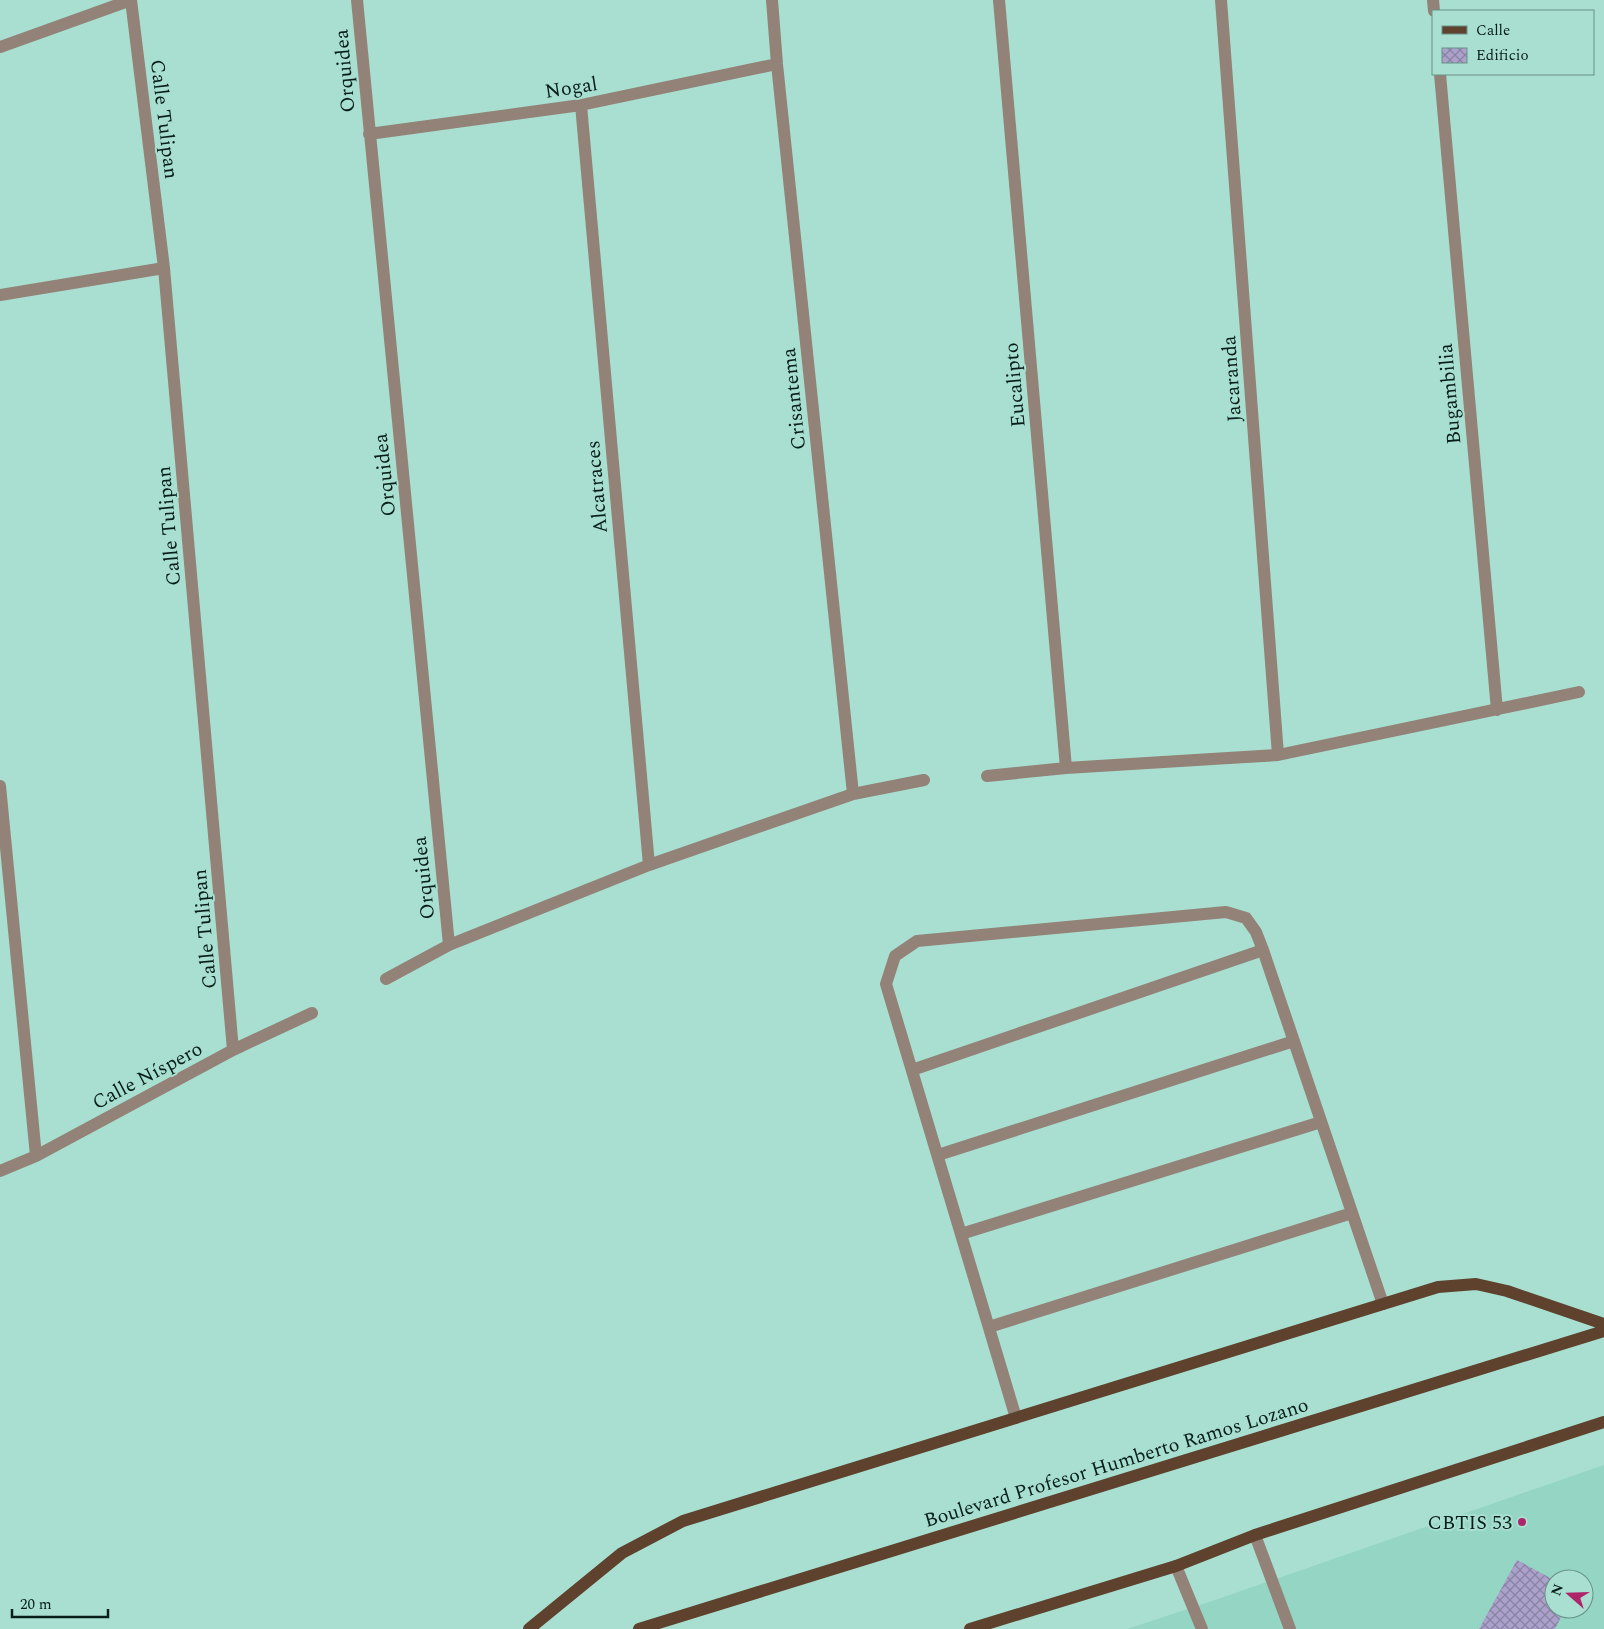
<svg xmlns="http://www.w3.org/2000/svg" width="1604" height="1629" viewBox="0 0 1604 1629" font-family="Spectral,serif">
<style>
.built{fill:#95d5c4;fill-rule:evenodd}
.building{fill:url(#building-cross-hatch)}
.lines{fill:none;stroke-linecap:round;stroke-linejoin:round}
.minor{stroke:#938277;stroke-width:12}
.major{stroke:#5e422d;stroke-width:12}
.poi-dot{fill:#ae2669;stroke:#a8dfd0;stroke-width:2}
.labels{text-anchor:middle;stroke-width:4;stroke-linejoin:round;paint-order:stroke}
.street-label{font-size:20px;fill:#081e19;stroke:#a8dfd0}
.poi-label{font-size:20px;fill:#081e19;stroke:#a8dfd0;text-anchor:end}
</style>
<defs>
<pattern id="building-cross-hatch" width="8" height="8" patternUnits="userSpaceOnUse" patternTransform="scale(1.25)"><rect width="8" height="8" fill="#aba1ca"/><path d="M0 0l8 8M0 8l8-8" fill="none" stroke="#8983a3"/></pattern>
</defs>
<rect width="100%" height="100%" fill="#a8dfd0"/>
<path class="built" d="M 1604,1465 L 1604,1629 L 1127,1629 L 1215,1600 ZM 1554,1579 L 1584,1579 L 1584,1609 L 1554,1609 Z"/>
<path class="building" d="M 1517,1560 L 1554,1580 L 1554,1609 L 1565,1609 L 1555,1629 L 1479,1629 Z"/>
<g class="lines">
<path class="minor" d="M 131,0 L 164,268 L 233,1050
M 357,0 L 449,945
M 772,0 L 777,64 L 853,794
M 999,0 L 1066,768
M 1221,0 L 1278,755
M 1433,0 L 1434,11
M 0,47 L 131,0
M 1440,74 L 1497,710
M 581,105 L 649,865
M 369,134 L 581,105 L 777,64
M 0,295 L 164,268
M 987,776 L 1066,768 L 1278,755 L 1579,692
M 0,786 L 36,1156
M 386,979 L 449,945 L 649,865 L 853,794 L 924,780
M 912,1070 L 1263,950
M 938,1155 L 1294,1041
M 0,1171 L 36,1156 L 233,1050 L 312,1013
M 961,1234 L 1321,1122
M 989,1327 L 1352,1213
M 1016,1418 L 886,984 L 895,956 L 917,941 L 1226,912 L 1246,918 L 1256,932 L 1263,950 L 1383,1304
M 1255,1535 L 1290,1629
M 1176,1566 L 1202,1629"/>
<path class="major" d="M 529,1629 L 622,1553 L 683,1521 L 1438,1287 L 1476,1284 L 1507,1291 L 1604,1324
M 639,1629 L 1604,1331
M 970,1629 L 1176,1566 L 1255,1535 L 1604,1422"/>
</g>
<circle class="poi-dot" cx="1522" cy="1522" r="5"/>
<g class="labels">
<g class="street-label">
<text transform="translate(344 71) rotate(-95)" y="7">Orquidea</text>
<text transform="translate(571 87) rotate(-9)" y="7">Nogal</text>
<text transform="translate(165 119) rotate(83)" y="7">Calle Tulipan</text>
<text transform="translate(1231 379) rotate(-94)" y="7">Jacaranda</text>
<text transform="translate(1014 385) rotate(-95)" y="7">Eucalipto</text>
<text transform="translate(1449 394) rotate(-95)" y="7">Bugambilia</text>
<text transform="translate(793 399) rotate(-96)" y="7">Crisantema</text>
<text transform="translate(384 475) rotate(-96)" y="7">Orquidea</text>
<text transform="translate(596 487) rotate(-95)" y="7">Alcatraces</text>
<text transform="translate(168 526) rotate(-95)" y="7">Calle Tulipan</text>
<text transform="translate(423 878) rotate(-96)" y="7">Orquidea</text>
<text transform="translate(204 929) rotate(-95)" y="7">Calle Tulipan</text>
<text transform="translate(147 1075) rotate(-28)" y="7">Calle Níspero</text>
<text transform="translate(1116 1462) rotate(-17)" y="7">Boulevard Profesor Humberto Ramos Lozano</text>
</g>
<g class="poi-label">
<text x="1512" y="1529">CBTIS 53</text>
</g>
</g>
<rect x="1432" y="10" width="162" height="65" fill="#a8dfd0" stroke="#689287"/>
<rect x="1442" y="26" width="25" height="8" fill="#5e422d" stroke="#689287"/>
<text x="1476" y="35" font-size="15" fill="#081e19">Calle</text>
<rect x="1442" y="48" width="25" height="15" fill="url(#building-cross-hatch)" stroke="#689287"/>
<text x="1476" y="60" font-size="15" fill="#081e19">Edificio</text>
<g transform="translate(1569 1594) rotate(290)"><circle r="24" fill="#a8dfd0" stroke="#689287"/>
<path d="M0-4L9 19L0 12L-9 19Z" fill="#ae2669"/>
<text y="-8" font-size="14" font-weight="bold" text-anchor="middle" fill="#081e19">N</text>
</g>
<path d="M12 1609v8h96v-8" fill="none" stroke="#081e19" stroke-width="2.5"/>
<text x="20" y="1609" font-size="15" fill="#081e19" stroke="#a8dfd0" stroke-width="4" paint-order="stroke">20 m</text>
</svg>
